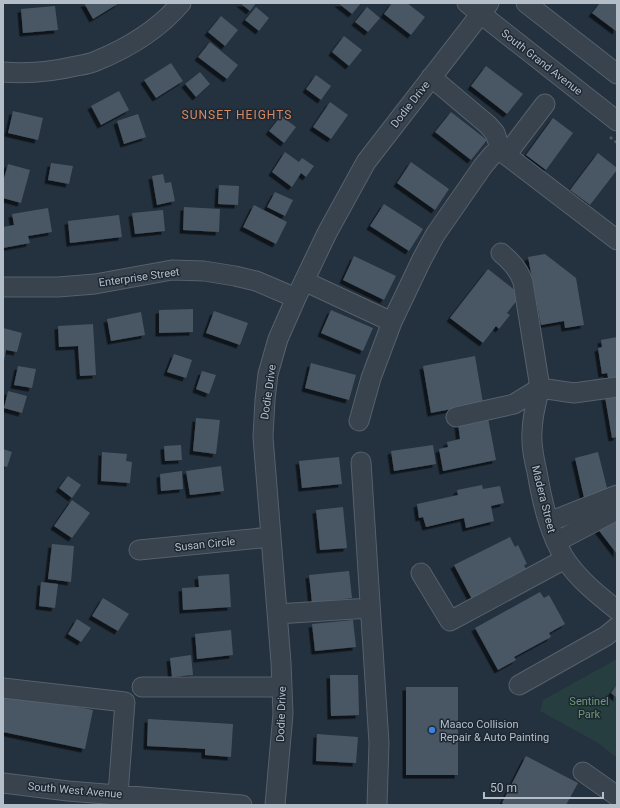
<svg xmlns="http://www.w3.org/2000/svg" width="620" height="808" viewBox="0 0 620 808" font-family="Roboto,sans-serif">
<style>
.green{fill:#263e3f}
.building{fill:#485764;filter:url(#shadow)}
.lines{fill:none;stroke-linecap:round;stroke-linejoin:round}
.minor-casing{stroke:#56616c;stroke-width:21}
.path{stroke:#445b5c;stroke-width:2.5;stroke-dasharray:3 3;stroke-linecap:butt}
.minor{stroke:#38434e;stroke-width:19}
.shop-dot{fill:#3f7fe0;stroke:#1d2833;stroke-width:1.5}
.labels{text-anchor:middle;stroke-width:3;stroke-linejoin:round;paint-order:stroke}
.street-label{font-size:11px;fill:#b4bec9;stroke:#1d2833}
.park-label{font-size:11px;fill:#6b9a71;stroke:#1d2833}
.poi-label{font-size:11px;fill:#b4bec9;stroke:#1d2833;text-anchor:start}
.neighbourhood-label{font-size:12px;letter-spacing:1px;fill:#d58a63;stroke:#1d2833}
</style>
<defs>
<filter id="shadow"><feDropShadow dx="-3.5" dy="3.5" stdDeviation="0" flood-color="#0009"/></filter>
</defs>
<rect width="100%" height="100%" fill="#24313e"/>
<path class="green" d="M 617,659 L 617,758 L 598,743 L 540,711 L 543,700 Z"/>
<path class="building" d="M 84,3 L 119,3 L 93,19 Z
M 240,3 L 256,3 L 250,11 Z
M 338,3 L 361,3 L 352,14 Z
M 392,3 L 407,3 L 425,17 L 411,35 L 384,14 Z
M 600,3 L 615,3 L 617,5 L 617,29 L 616,31 L 592,13 Z
M 55,6 L 58,30 L 23,33 L 21,9 Z
M 256,7 L 269,18 L 259,31 L 245,20 Z
M 367,7 L 380,18 L 368,32 L 355,22 Z
M 221,16 L 238,30 L 225,46 L 208,32 Z
M 344,36 L 362,50 L 349,66 L 332,52 Z
M 210,42 L 238,65 L 227,79 L 198,57 Z
M 171,63 L 183,81 L 156,98 L 144,80 Z
M 486,66 L 523,94 L 507,114 L 471,86 Z
M 200,72 L 210,84 L 196,97 L 185,84 Z
M 316,75 L 331,86 L 321,100 L 306,89 Z
M 119,91 L 129,110 L 101,125 L 91,106 Z
M 330,102 L 348,115 L 331,139 L 313,127 Z
M 13,111 L 43,118 L 38,140 L 8,133 Z
M 451,112 L 487,140 L 471,160 L 435,132 Z
M 138,114 L 146,137 L 124,144 L 117,121 Z
M 281,116 L 296,127 L 284,143 L 269,131 Z
M 553,118 L 573,133 L 546,170 L 526,155 Z
M 285,152 L 299,162 L 302,158 L 314,166 L 306,177 L 301,173 L 292,187 L 272,172 Z
M 598,153 L 617,168 L 617,170 L 590,205 L 570,190 Z
M 411,162 L 449,189 L 435,210 L 397,183 Z
M 51,163 L 73,166 L 69,184 L 48,180 Z
M 8,164 L 30,170 L 21,203 L 3,198 L 3,182 Z
M 163,174 L 165,183 L 171,182 L 175,201 L 157,205 L 152,176 Z
M 219,185 L 239,186 L 238,205 L 218,204 Z
M 275,192 L 293,200 L 285,216 L 267,207 Z
M 384,204 L 423,229 L 409,251 L 370,226 Z
M 254,205 L 287,222 L 276,244 L 243,227 Z
M 184,207 L 220,209 L 219,232 L 183,230 Z
M 48,208 L 52,232 L 28,236 L 30,243 L 3,248 L 3,227 L 14,225 L 12,214 Z
M 163,210 L 165,231 L 135,234 L 132,213 Z
M 119,215 L 122,237 L 70,243 L 68,221 Z
M 545,254 L 576,278 L 584,325 L 565,328 L 564,321 L 541,325 L 528,257 Z
M 354,256 L 396,276 L 384,300 L 343,280 Z
M 488,269 L 521,295 L 507,313 L 510,315 L 499,329 L 496,326 L 483,343 L 450,318 Z
M 193,309 L 193,332 L 159,333 L 159,310 Z
M 331,310 L 373,328 L 363,351 L 321,333 Z
M 214,311 L 248,323 L 240,345 L 206,333 Z
M 141,312 L 145,335 L 111,341 L 107,319 Z
M 93,324 L 96,375 L 80,376 L 78,346 L 59,347 L 58,326 Z
M 3,328 L 22,333 L 17,352 L 6,350 L 4,361 Z
M 617,337 L 617,379 L 609,381 L 607,373 L 602,374 L 598,348 L 602,347 L 601,340 Z
M 174,354 L 192,360 L 186,378 L 167,372 Z
M 475,356 L 483,403 L 431,413 L 423,366 Z
M 311,363 L 356,375 L 349,400 L 305,388 Z
M 18,366 L 36,369 L 32,388 L 14,385 Z
M 202,371 L 216,375 L 209,394 L 196,389 Z
M 8,391 L 27,396 L 22,413 L 4,408 Z
M 617,395 L 617,437 L 612,438 L 605,397 Z
M 196,418 L 220,420 L 216,454 L 193,451 Z
M 488,418 L 496,460 L 443,471 L 439,449 L 448,447 L 447,442 L 460,439 L 458,424 Z
M 181,445 L 182,460 L 165,461 L 164,446 Z
M 433,445 L 436,464 L 394,471 L 391,451 Z
M 3,449 L 12,452 L 7,467 L 3,466 Z
M 102,452 L 127,454 L 126,461 L 132,462 L 130,483 L 101,481 Z
M 598,452 L 609,496 L 585,502 L 575,458 Z
M 339,457 L 342,484 L 302,488 L 299,461 Z
M 221,466 L 224,491 L 190,495 L 186,471 Z
M 182,471 L 183,489 L 161,491 L 160,474 Z
M 68,476 L 81,485 L 72,498 L 59,488 Z
M 482,485 L 483,489 L 500,486 L 504,503 L 491,506 L 494,521 L 466,528 L 464,518 L 426,527 L 423,517 L 419,518 L 417,504 L 458,495 L 457,490 Z
M 72,500 L 90,513 L 72,538 L 54,526 Z
M 343,507 L 347,548 L 320,550 L 316,510 Z
M 617,513 L 617,554 L 597,528 Z
M 510,537 L 515,547 L 518,545 L 527,564 L 524,565 L 529,575 L 474,603 L 454,565 Z
M 52,544 L 74,546 L 71,582 L 48,579 Z
M 349,571 L 352,598 L 312,603 L 309,575 Z
M 229,574 L 231,607 L 183,610 L 182,588 L 199,587 L 198,576 Z
M 41,582 L 58,584 L 55,608 L 39,606 Z
M 540,592 L 544,598 L 549,595 L 565,624 L 549,633 L 551,637 L 514,657 L 516,660 L 498,670 L 475,628 Z
M 103,598 L 129,614 L 118,631 L 92,616 Z
M 77,619 L 91,628 L 81,642 L 68,634 Z
M 353,620 L 356,647 L 315,651 L 312,624 Z
M 231,630 L 233,655 L 197,659 L 195,634 Z
M 191,655 L 193,675 L 172,677 L 170,658 Z
M 330,675 L 358,675 L 359,715 L 331,716 Z
M 617,685 L 617,698 L 611,693 Z
M 406,687 L 458,687 L 458,775 L 406,775 Z
M 3,692 L 93,710 L 85,749 L 3,732 Z
M 148,719 L 233,724 L 231,757 L 205,755 L 205,749 L 147,746 Z
M 317,734 L 358,737 L 356,763 L 316,761 Z
M 526,756 L 578,783 L 566,805 L 505,805 L 502,803 Z"/>
<g class="lines">
<g class="minor-casing">
<path id="minor" d="M 467,3 L 617,121
M 526,3 L 617,74
M 3,72 C 28,74 51,72 76,66 C 82,65 90,64 96,61 C 128,48 159,29 181,3
M 431,77 L 488,125 L 495,133 L 501,151 L 506,155 L 617,240
M 506,155 L 545,104
M 501,253 C 511,261 519,270 523,282 L 540,388 C 536,402 532,417 532,433 C 531,446 534,459 537,472 C 542,501 549,533 565,559 C 578,579 598,595 617,610
M 304,281 L 392,322
M 3,287 L 58,287 L 95,284 L 172,270 L 204,271 L 235,276 L 256,281 L 296,298
M 456,417 L 514,404 L 540,388 L 574,393 L 617,387
M 359,421 L 371,378 L 392,322 L 422,259 L 435,235 L 483,166 L 493,154 L 501,151
M 361,462 L 379,743 L 377,805
M 549,522 L 617,495
M 556,542 L 617,510
M 139,550 L 271,537
M 421,573 L 450,621 L 565,559
M 277,614 L 370,608
M 519,685 L 606,636 L 617,627
M 142,687 L 282,687
M 3,688 L 125,702 L 118,794
M 583,772 L 617,796
M 3,783 L 68,791 L 242,805
M 275,805 L 283,714 L 281,662 L 263,437 L 265,400 L 268,374 L 278,339 L 296,298 L 327,233 L 366,162 L 489,3"/>
</g>
<path class="path" d="M 610,137 L 617,143"/>
<use href="#minor" class="minor"/>
</g>
<circle class="shop-dot" cx="432" cy="730" r="4"/>
<g class="labels">
<g class="street-label">
<text transform="translate(542 62) rotate(38)" y="4">South Grand Avenue</text>
<text transform="translate(410 104) rotate(-52)" y="4">Dodie Drive</text>
<text transform="translate(139 277) rotate(-8)" y="4">Enterprise Street</text>
<text transform="translate(268 392) rotate(-82)" y="4">Dodie Drive</text>
<text transform="translate(544 499) rotate(76)" y="4">Madera Street</text>
<text transform="translate(205 544) rotate(-6)" y="4">Susan Circle</text>
<text transform="translate(281 714) rotate(-88)" y="4">Dodie Drive</text>
<text transform="translate(75 790) rotate(5)" y="4">South West Avenue</text>
</g>
<g class="park-label">
<text x="589" y="705">Sentinel<tspan x="589" dy="13">Park</tspan></text>
</g>
<g class="poi-label">
<text x="440" y="728">Maaco Collision<tspan x="440" dy="13">Repair &amp; Auto Painting</tspan></text>
</g>
<g class="neighbourhood-label">
<text x="237" y="119">SUNSET HEIGHTS</text>
</g>
</g>
<rect width="620" height="808" fill="none" stroke="#b4bec9" stroke-width="8"/>
<path d="M484 792v6h119v-6" fill="none" stroke="#b4bec9" stroke-width="2"/>
<text x="490" y="792" font-size="12" fill="#b4bec9" stroke="#1d2833" stroke-width="3" paint-order="stroke">50 m</text>
</svg>
